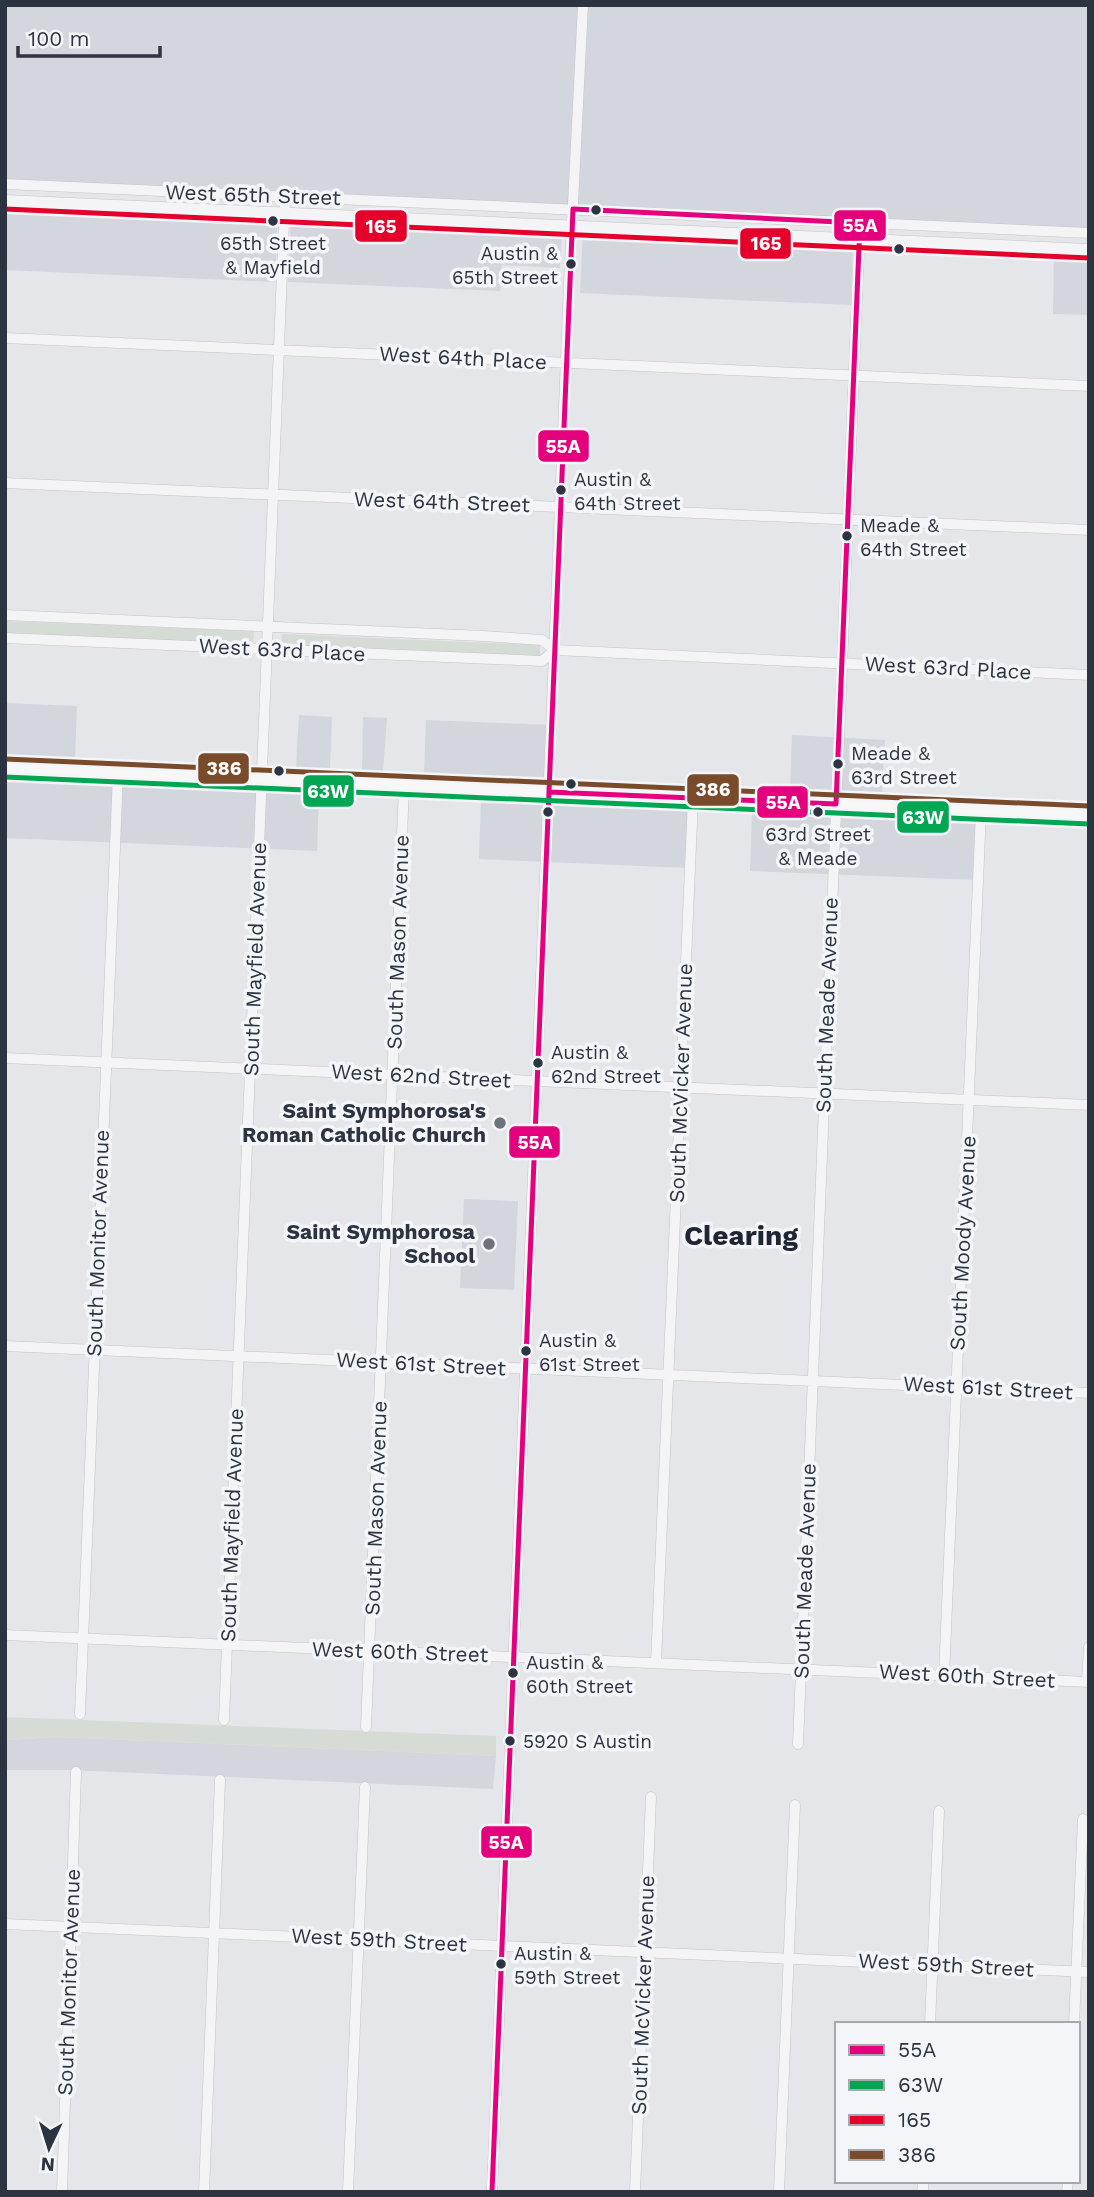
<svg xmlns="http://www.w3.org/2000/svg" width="1094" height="2197" viewBox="0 0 1094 2197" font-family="'Work Sans',sans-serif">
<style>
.built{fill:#d3d6dc}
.green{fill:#d5dcd5}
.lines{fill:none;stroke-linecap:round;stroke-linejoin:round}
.minor-casing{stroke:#c3c4c7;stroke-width:11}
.major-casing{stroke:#c1c3c6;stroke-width:14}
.minor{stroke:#f4f4f6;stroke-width:10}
.major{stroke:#f7f7f8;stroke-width:12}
.bus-1-casing{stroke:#f3f5f8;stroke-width:10}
.bus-2-casing{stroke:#f3f5f8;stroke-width:10}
.bus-3-casing{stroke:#f3f5f8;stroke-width:10}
.bus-4-casing{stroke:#f3f5f8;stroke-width:10}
.bus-1{stroke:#e5007d;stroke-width:5}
.bus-2{stroke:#00a651;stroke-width:5}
.bus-3{stroke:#e4002b;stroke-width:5}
.bus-4{stroke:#7a4b2a;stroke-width:5}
.bus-dot{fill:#2d3441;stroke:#f3f5f8;stroke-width:2.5}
.poi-dot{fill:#6d727c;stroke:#f3f5f8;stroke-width:2.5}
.labels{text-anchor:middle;stroke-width:7;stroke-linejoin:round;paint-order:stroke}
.bus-label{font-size:19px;fill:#2d3441;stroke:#f3f5f8;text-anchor:start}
.street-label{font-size:21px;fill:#2d3441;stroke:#f3f5f8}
.poi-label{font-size:21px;font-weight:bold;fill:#2d3441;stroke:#f3f5f8;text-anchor:end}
.district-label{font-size:28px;font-weight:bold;fill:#1f2532;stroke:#f3f5f8}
.line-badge{stroke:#f3f5f8;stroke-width:2.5}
.badge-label{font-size:19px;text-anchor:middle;font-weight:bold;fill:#fff}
</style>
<rect width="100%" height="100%" fill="#e4e6e9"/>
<path class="built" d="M 5,5 L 1089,5 L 1089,229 L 5,186 Z
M 5,206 L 278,217 L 275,282 L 5,270 Z
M 291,218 L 562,230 L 560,268 L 502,265 L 500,291 L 288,282 Z
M 583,229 L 853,243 L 851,305 L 580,293 Z
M 1054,252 L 1089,253 L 1089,315 L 1053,314 Z
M 5,703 L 77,706 L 75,759 L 5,756 Z
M 299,715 L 332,717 L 330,770 L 296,769 Z
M 363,717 L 387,718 L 383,772 L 362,771 Z
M 426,720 L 554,725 L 551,779 L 424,774 Z
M 792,735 L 885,740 L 882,793 L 790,789 Z
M 5,778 L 319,791 L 317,851 L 5,838 Z
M 481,799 L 690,808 L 687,868 L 479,859 Z
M 752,810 L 979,819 L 976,880 L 750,871 Z
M 464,1199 L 518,1201 L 514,1290 L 460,1288 Z
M 57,1737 L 496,1756 L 493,1789 L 70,1770 L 7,1770 L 5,1740 Z"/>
<path class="green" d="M 5,621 L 254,631 L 253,645 L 5,634 Z
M 282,634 L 540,645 L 540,657 L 281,646 Z
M 5,1717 L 496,1736 L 496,1756 L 57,1737 L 5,1740 Z"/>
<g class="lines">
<g class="minor-casing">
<path id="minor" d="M 5,184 L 1089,233
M 5,200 L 1089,249
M 5,338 L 1089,386
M 5,483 L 1089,530
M 5,615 L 483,636 L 542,640 L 555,650 L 1089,675
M 5,638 L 542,661 L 555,650
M 5,1058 L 1089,1105
M 5,1346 L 1089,1393
M 5,1635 L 1089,1682
M 656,1663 L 693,798
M 944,1676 L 981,811
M 1087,1682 L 1089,1647
M 80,1714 L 118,773
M 224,1720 L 285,197
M 366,1727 L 404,786
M 798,1744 L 860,223
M 5,1924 L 1089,1972
M 930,2024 L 939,1811
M 1074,2024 L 1083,1819
M 62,2192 L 76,1772
M 204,2192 L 220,1780
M 348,2192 L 365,1787
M 492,2192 L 569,283 L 583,5
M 635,2192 L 651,1797
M 779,2192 L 795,1805
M 923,2192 L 923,2181
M 1067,2192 L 1068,2181"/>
</g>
<g class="major-casing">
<path id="major" d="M 5,768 L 1089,815"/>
</g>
<use href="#minor" class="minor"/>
<use href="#major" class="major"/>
<g class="bus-1-casing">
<path id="bus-1" d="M 573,209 L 860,223 L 836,804 L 549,792 Z
M 492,2192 L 549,792"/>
</g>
<g class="bus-2-casing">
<path id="bus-2" d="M 5,777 L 1089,824"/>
</g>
<g class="bus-3-casing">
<path id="bus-3" d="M 5,209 L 1089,258"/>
</g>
<g class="bus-4-casing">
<path id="bus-4" d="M 5,759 L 1089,806"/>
</g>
<use href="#bus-1" class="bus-1"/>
<use href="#bus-2" class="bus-2"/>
<use href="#bus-3" class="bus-3"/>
<use href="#bus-4" class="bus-4"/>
</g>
<g class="bus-dot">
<circle cx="596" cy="210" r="6"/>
<circle cx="273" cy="221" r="6"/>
<circle cx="899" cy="249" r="6"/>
<circle cx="571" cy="264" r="6"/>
<circle cx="561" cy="490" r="6"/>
<circle cx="847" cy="536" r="6"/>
<circle cx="838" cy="764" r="6"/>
<circle cx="279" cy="771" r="6"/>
<circle cx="571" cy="784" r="6"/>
<circle cx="548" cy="812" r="6"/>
<circle cx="818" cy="812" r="6"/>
<circle cx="538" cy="1063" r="6"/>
<circle cx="526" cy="1351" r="6"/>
<circle cx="513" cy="1673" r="6"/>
<circle cx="510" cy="1741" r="6"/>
<circle cx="501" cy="1964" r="6"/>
</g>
<g class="poi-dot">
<circle cx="500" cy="1123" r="7"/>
<circle cx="489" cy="1244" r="7"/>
</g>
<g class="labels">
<g class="bus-label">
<text x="273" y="250" text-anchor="middle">65th Street<tspan x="273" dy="24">&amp; Mayfield</tspan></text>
<text x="558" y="260" text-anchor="end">Austin &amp;<tspan x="558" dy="24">65th Street</tspan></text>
<text x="574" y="486">Austin &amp;<tspan x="574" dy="24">64th Street</tspan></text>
<text x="860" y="532">Meade &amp;<tspan x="860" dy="24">64th Street</tspan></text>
<text x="851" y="760">Meade &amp;<tspan x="851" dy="24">63rd Street</tspan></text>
<text x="818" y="841" text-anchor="middle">63rd Street<tspan x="818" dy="24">&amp; Meade</tspan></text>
<text x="551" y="1059">Austin &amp;<tspan x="551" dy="24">62nd Street</tspan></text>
<text x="539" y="1347">Austin &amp;<tspan x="539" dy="24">61st Street</tspan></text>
<text x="526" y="1669">Austin &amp;<tspan x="526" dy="24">60th Street</tspan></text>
<text x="523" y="1748">5920 S Austin</text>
<text x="514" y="1960">Austin &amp;<tspan x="514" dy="24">59th Street</tspan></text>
</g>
<g class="street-label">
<text transform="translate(253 195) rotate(2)" y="7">West 65th Street</text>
<text transform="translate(463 358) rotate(3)" y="7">West 64th Place</text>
<text transform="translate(442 502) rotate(2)" y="7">West 64th Street</text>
<text transform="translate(282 650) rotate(3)" y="7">West 63rd Place</text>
<text transform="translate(948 668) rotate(3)" y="7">West 63rd Place</text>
<text transform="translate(398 942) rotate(-88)" y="7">South Mason Avenue</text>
<text transform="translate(255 959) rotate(-88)" y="7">South Mayfield Avenue</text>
<text transform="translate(827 1005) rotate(-88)" y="7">South Meade Avenue</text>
<text transform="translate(421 1076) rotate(3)" y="7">West 62nd Street</text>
<text transform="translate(681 1083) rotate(-88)" y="7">South McVicker Avenue</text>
<text transform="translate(98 1243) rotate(-88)" y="7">South Monitor Avenue</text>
<text transform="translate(963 1243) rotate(-87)" y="7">South Moody Avenue</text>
<text transform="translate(421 1364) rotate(3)" y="7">West 61st Street</text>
<text transform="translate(988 1388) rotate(3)" y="7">West 61st Street</text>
<text transform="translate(376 1508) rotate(-88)" y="7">South Mason Avenue</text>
<text transform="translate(232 1525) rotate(-88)" y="7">South Mayfield Avenue</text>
<text transform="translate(805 1571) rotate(-88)" y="7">South Meade Avenue</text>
<text transform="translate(400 1652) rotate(2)" y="7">West 60th Street</text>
<text transform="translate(967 1676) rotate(3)" y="7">West 60th Street</text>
<text transform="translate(379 1940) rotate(3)" y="7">West 59th Street</text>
<text transform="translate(946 1965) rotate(3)" y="7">West 59th Street</text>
<text transform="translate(69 1982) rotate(-88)" y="7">South Monitor Avenue</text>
<text transform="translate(643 1995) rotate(-88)" y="7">South McVicker Avenue</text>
</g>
<g class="poi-label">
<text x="486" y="1118">Saint Symphorosa's<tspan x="486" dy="24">Roman Catholic Church</tspan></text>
<text x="475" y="1239">Saint Symphorosa<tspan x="475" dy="24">School</tspan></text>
</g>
<g class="district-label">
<text x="741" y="1245">Clearing</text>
</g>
</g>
<g class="line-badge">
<rect x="833" y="209" width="54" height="33" rx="7" fill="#e5007d"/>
<rect x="354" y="209" width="54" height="34" rx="7" fill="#e4002b"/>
<rect x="739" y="227" width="53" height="33" rx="7" fill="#e4002b"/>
<rect x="537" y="429" width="53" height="34" rx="7" fill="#e5007d"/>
<rect x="197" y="752" width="53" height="33" rx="7" fill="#7a4b2a"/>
<rect x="686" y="773" width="54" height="34" rx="7" fill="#7a4b2a"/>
<rect x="302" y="774" width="53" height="34" rx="7" fill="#00a651"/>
<rect x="756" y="785" width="53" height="34" rx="7" fill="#e5007d"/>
<rect x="896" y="800" width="54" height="34" rx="7" fill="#00a651"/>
<rect x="508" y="1125" width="53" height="34" rx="7" fill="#e5007d"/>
<rect x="480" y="1825" width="53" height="34" rx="7" fill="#e5007d"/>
</g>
<g class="badge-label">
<text x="860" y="232">55A</text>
<text x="381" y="233">165</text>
<text x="766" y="250">165</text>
<text x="563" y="453">55A</text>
<text x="224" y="775">386</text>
<text x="713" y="796">386</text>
<text x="328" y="798">63W</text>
<text x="783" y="809">55A</text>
<text x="923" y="824">63W</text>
<text x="535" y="1149">55A</text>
<text x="506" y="1849">55A</text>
</g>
<rect width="1094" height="2197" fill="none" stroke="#2d3441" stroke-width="14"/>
<rect x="835" y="2022" width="245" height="161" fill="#f3f5f8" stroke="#a4a8af" stroke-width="2"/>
<rect x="849" y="2045" width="35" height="10" fill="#e5007d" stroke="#a4a8af" stroke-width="2"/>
<text x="898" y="2057" font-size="21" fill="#2d3441">55A</text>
<rect x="849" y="2080" width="35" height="10" fill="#00a651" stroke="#a4a8af" stroke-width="2"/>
<text x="898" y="2092" font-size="21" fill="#2d3441">63W</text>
<rect x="849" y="2115" width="35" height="10" fill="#e4002b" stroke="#a4a8af" stroke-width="2"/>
<text x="898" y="2127" font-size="21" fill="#2d3441">165</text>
<rect x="849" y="2150" width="35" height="10" fill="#7a4b2a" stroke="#a4a8af" stroke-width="2"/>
<text x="898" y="2162" font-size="21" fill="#2d3441">386</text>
<g transform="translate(49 2148) rotate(184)" stroke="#f3f5f8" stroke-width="5" paint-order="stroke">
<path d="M0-5L12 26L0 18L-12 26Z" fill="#2d3441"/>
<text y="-10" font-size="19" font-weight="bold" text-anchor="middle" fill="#2d3441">N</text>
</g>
<path d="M18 46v10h142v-10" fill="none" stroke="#2d3441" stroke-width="3.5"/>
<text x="28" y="46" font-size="21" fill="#2d3441" stroke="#f3f5f8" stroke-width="5" paint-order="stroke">100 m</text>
</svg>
